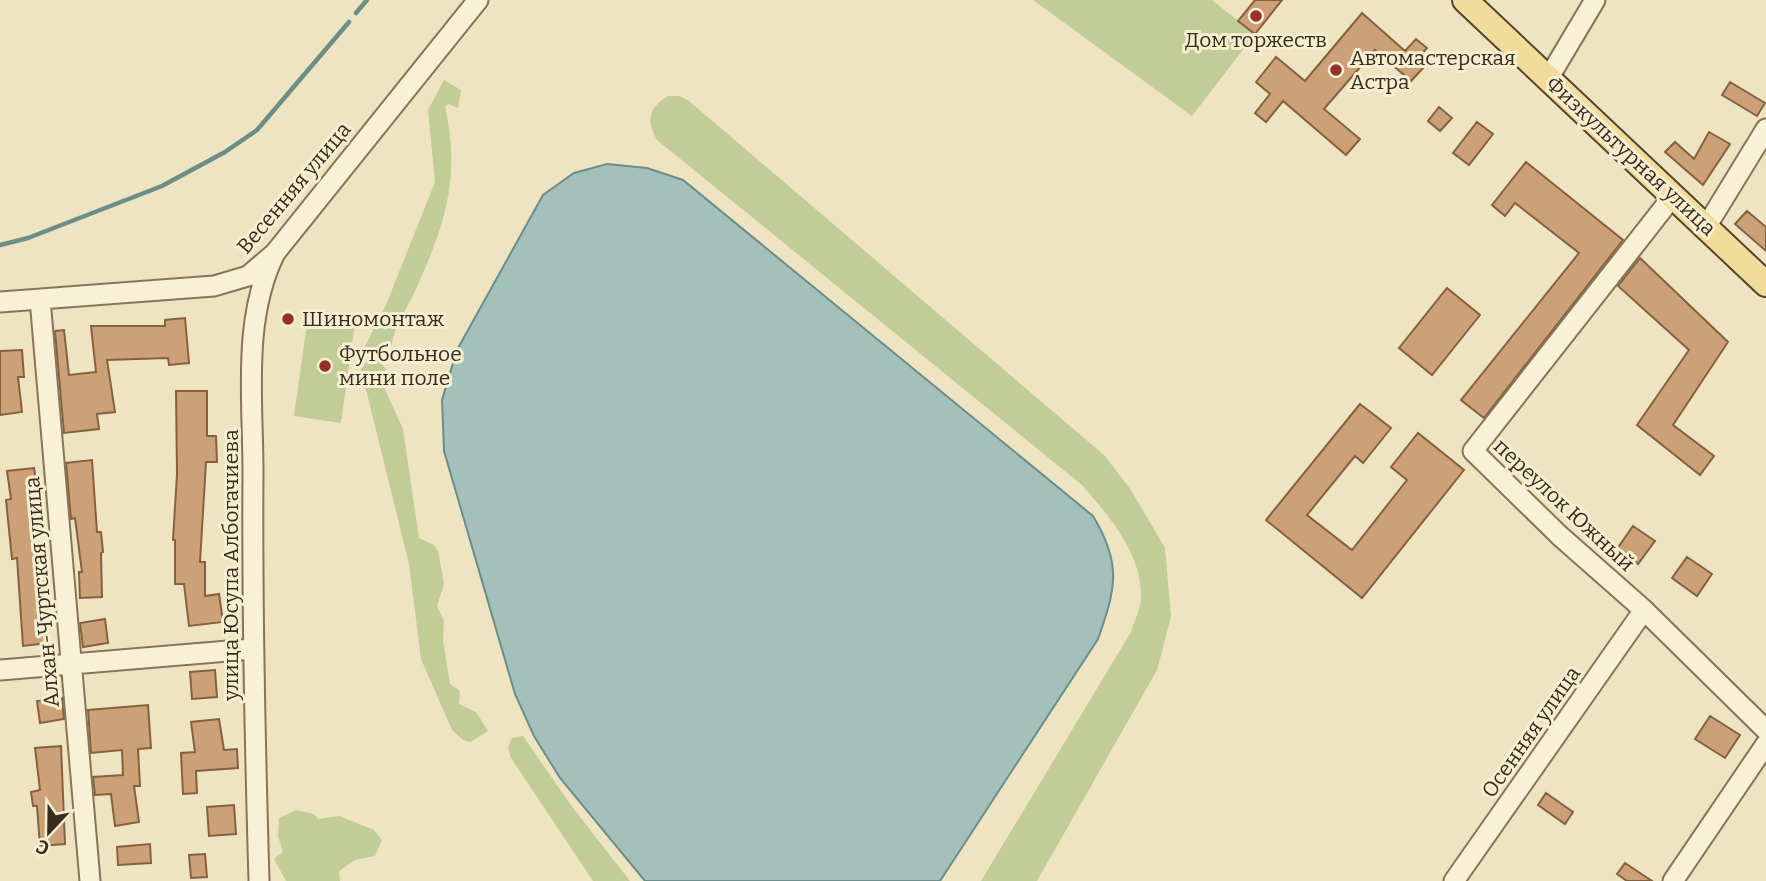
<svg xmlns="http://www.w3.org/2000/svg" width="1766" height="881" viewBox="0 0 1766 881" font-family="Bitter,serif">
<style>
.green{fill:#c1cc96}
.water{fill:#a4c0ba;stroke:#6b8e88;stroke-width:2}
.lines{fill:none;stroke-linecap:round;stroke-linejoin:round}
.stream{stroke:#6b8e88;stroke-width:4.5}
.building{fill:#cca177;stroke:#86613f;stroke-width:2}
.minor-casing{stroke:#877559;stroke-width:23}
.major-casing{stroke:#55432d;stroke-width:28}
.minor{stroke:#f9f1d5;stroke-width:19}
.major{stroke:#f1dd99;stroke-width:24}
.poi-dot{fill:#963129;stroke:#f5eed1;stroke-width:2.5}
.labels{text-anchor:middle;stroke-width:6;stroke-linejoin:round;paint-order:stroke}
.poi-label{font-size:21px;fill:#372c1d;stroke:#f5eed1;text-anchor:start}
.street-label{font-size:21px;fill:#372c1d;stroke:#f5eed1}
</style>
<rect width="100%" height="100%" fill="#eee4c2"/>
<path class="green" d="M 1033,0 L 1212,0 L 1255,34 L 1192,116 Z
M 444,80 L 461,90 L 458,108 L 449,104 L 445,107 C 461,178 445,224 416,289 C 407,309 394,326 391,348 L 377,359 L 386,369 L 383,385 L 403,429 L 419,538 L 434,545 L 438,551 L 444,584 L 437,606 L 444,621 L 443,640 L 450,684 L 460,691 L 459,704 L 476,712 L 488,731 L 470,742 L 463,740 L 452,730 L 421,659 L 409,564 L 361,369 L 369,357 L 365,346 L 386,305 L 435,182 L 428,110 Z
M 668,96 L 680,96 L 689,101 L 1104,455 L 1131,490 L 1165,548 L 1171,617 L 1157,670 L 1037,881 L 981,881 L 1131,632 C 1134,621 1142,606 1141,595 C 1141,552 1108,515 1082,485 L 657,140 C 646,121 648,108 668,96 Z
M 309,309 L 356,316 L 341,423 L 294,416 Z
M 523,736 L 570,804 L 630,881 L 593,881 L 511,758 L 508,747 L 512,738 Z
M 296,810 L 314,814 L 318,819 L 339,816 L 374,830 L 382,840 L 375,856 L 355,860 L 339,871 L 340,881 L 286,881 L 274,859 L 283,852 L 278,836 L 279,818 Z"/>
<path class="water" d="M 607,164 L 647,168 L 683,180 L 1093,516 C 1122,564 1116,588 1098,639 L 940,881 L 645,881 L 560,778 L 534,736 L 515,694 L 444,451 L 442,400 L 457,350 L 543,195 L 574,173 Z"/>
<g class="lines">
<path class="stream" d="M 356,13 L 367,0
M 0,245 L 28,238 L 162,186 L 225,152 L 257,130 L 349,22"/>
</g>
<path class="building" d="M 1255,0 L 1282,0 L 1255,34 L 1238,21 Z
M 1362,13 L 1405,51 L 1416,39 L 1427,48 L 1416,60 L 1424,67 L 1411,81 L 1375,50 L 1324,109 L 1360,139 L 1346,155 L 1283,101 L 1266,122 L 1255,113 L 1270,94 L 1256,82 L 1276,57 L 1305,81 Z
M 1730,82 L 1765,103 L 1757,116 L 1722,95 Z
M 1439,107 L 1452,118 L 1440,131 L 1428,121 Z
M 1477,122 L 1493,134 L 1469,165 L 1453,153 Z
M 1709,132 L 1730,144 L 1703,185 L 1665,152 L 1675,142 L 1694,159 Z
M 1526,162 L 1623,240 L 1484,418 L 1461,400 L 1579,253 L 1515,203 L 1505,216 L 1492,205 Z
M 1747,211 L 1766,227 L 1766,251 L 1735,224 Z
M 1640,258 L 1728,342 L 1673,425 L 1714,456 L 1700,475 L 1637,425 L 1689,350 L 1618,286 Z
M 1447,288 L 1480,315 L 1432,375 L 1399,348 Z
M 185,318 L 189,363 L 169,365 L 168,358 L 107,360 L 115,412 L 97,414 L 99,429 L 64,433 L 55,331 L 64,330 L 69,375 L 96,372 L 91,326 L 165,326 L 165,320 Z
M 22,350 L 24,377 L 18,377 L 22,412 L 0,415 L 0,351 Z
M 176,391 L 207,391 L 207,436 L 216,436 L 217,462 L 206,462 L 200,562 L 205,562 L 205,596 L 219,594 L 223,622 L 189,626 L 184,584 L 175,584 L 175,540 L 173,540 L 177,474 Z
M 1360,404 L 1391,428 L 1363,463 L 1355,456 L 1307,515 L 1352,550 L 1407,480 L 1391,467 L 1418,433 L 1464,470 L 1362,598 L 1266,520 Z
M 92,460 L 97,532 L 101,532 L 103,552 L 101,553 L 102,597 L 80,598 L 79,572 L 82,572 L 75,518 L 71,519 L 66,463 Z
M 34,468 L 42,520 L 31,521 L 37,576 L 44,575 L 48,643 L 23,646 L 17,558 L 12,559 L 6,500 L 11,499 L 7,471 Z
M 1633,526 L 1655,541 L 1638,564 L 1617,549 Z
M 1687,557 L 1712,574 L 1697,596 L 1672,578 Z
M 105,619 L 108,643 L 83,647 L 80,623 Z
M 215,670 L 217,697 L 192,699 L 190,672 Z
M 62,698 L 64,719 L 40,723 L 37,701 Z
M 148,705 L 151,748 L 138,749 L 140,786 L 134,786 L 139,822 L 115,826 L 111,794 L 95,795 L 93,777 L 123,775 L 122,750 L 91,753 L 88,710 Z
M 1710,716 L 1740,735 L 1725,758 L 1695,739 Z
M 219,719 L 224,750 L 237,749 L 238,768 L 196,771 L 197,793 L 183,794 L 181,753 L 195,752 L 191,722 Z
M 61,746 L 65,844 L 40,846 L 37,806 L 33,806 L 31,792 L 40,790 L 35,748 Z
M 1546,793 L 1573,812 L 1565,824 L 1538,805 Z
M 234,805 L 236,834 L 209,836 L 207,807 Z
M 150,844 L 151,863 L 118,865 L 117,847 Z
M 205,854 L 207,877 L 191,878 L 189,855 Z
M 1625,863 L 1652,881 L 1627,881 L 1617,874 Z"/>
<g class="lines">
<g class="minor-casing">
<path id="minor" d="M 1548,79 L 1595,0
M 1673,196 L 1473,451 L 1560,536 L 1644,610 L 1766,730
M 1706,227 L 1766,129
M 40,299 L 90,881
M 0,302 L 214,286 L 248,276 L 275,253 L 478,0
M 0,670 L 252,649
M 259,881 C 255,745 252,609 253,472 C 253,400 242,319 275,253
M 1454,881 L 1644,610
M 1673,881 L 1766,744"/>
</g>
<g class="major-casing">
<path id="major" d="M 1465,0 L 1766,284"/>
</g>
<use href="#minor" class="minor"/>
<use href="#major" class="major"/>
</g>
<g class="poi-dot">
<circle cx="1256" cy="16" r="7"/>
<circle cx="1336" cy="70" r="7"/>
<circle cx="288" cy="319" r="7"/>
<circle cx="325" cy="366" r="7"/>
</g>
<g class="labels">
<g class="poi-label">
<text x="1256" y="47" text-anchor="middle">Дом торжеств</text>
<text x="1350" y="65">Автомастерская<tspan x="1350" dy="24">Астра</tspan></text>
<text x="302" y="326">Шиномонтаж</text>
<text x="339" y="361">Футбольное<tspan x="339" dy="24">мини поле</tspan></text>
</g>
<g class="street-label">
<text transform="translate(1631 156) rotate(43)" y="7">Физкультурная улица</text>
<text transform="translate(294 188) rotate(-50)" y="7">Весенняя улица</text>
<text transform="translate(1564 505) rotate(43)" y="7">переулок Южный</text>
<text transform="translate(231 565) rotate(-90)" y="7">улица Юсупа Албогачиева</text>
<text transform="translate(42 592) rotate(-95)" y="7">Алхан-Чуртская улица</text>
<text transform="translate(1531 732) rotate(-55)" y="7">Осенняя улица</text>
</g>
</g>
<g transform="translate(49 832) rotate(202)" stroke="#f5eed1" stroke-width="5" paint-order="stroke">
<path d="M0-5L12 26L0 18L-12 26Z" fill="#372c1d"/>
<text y="-10" font-size="19" font-weight="bold" text-anchor="middle" fill="#372c1d">С</text>
</g>
</svg>
